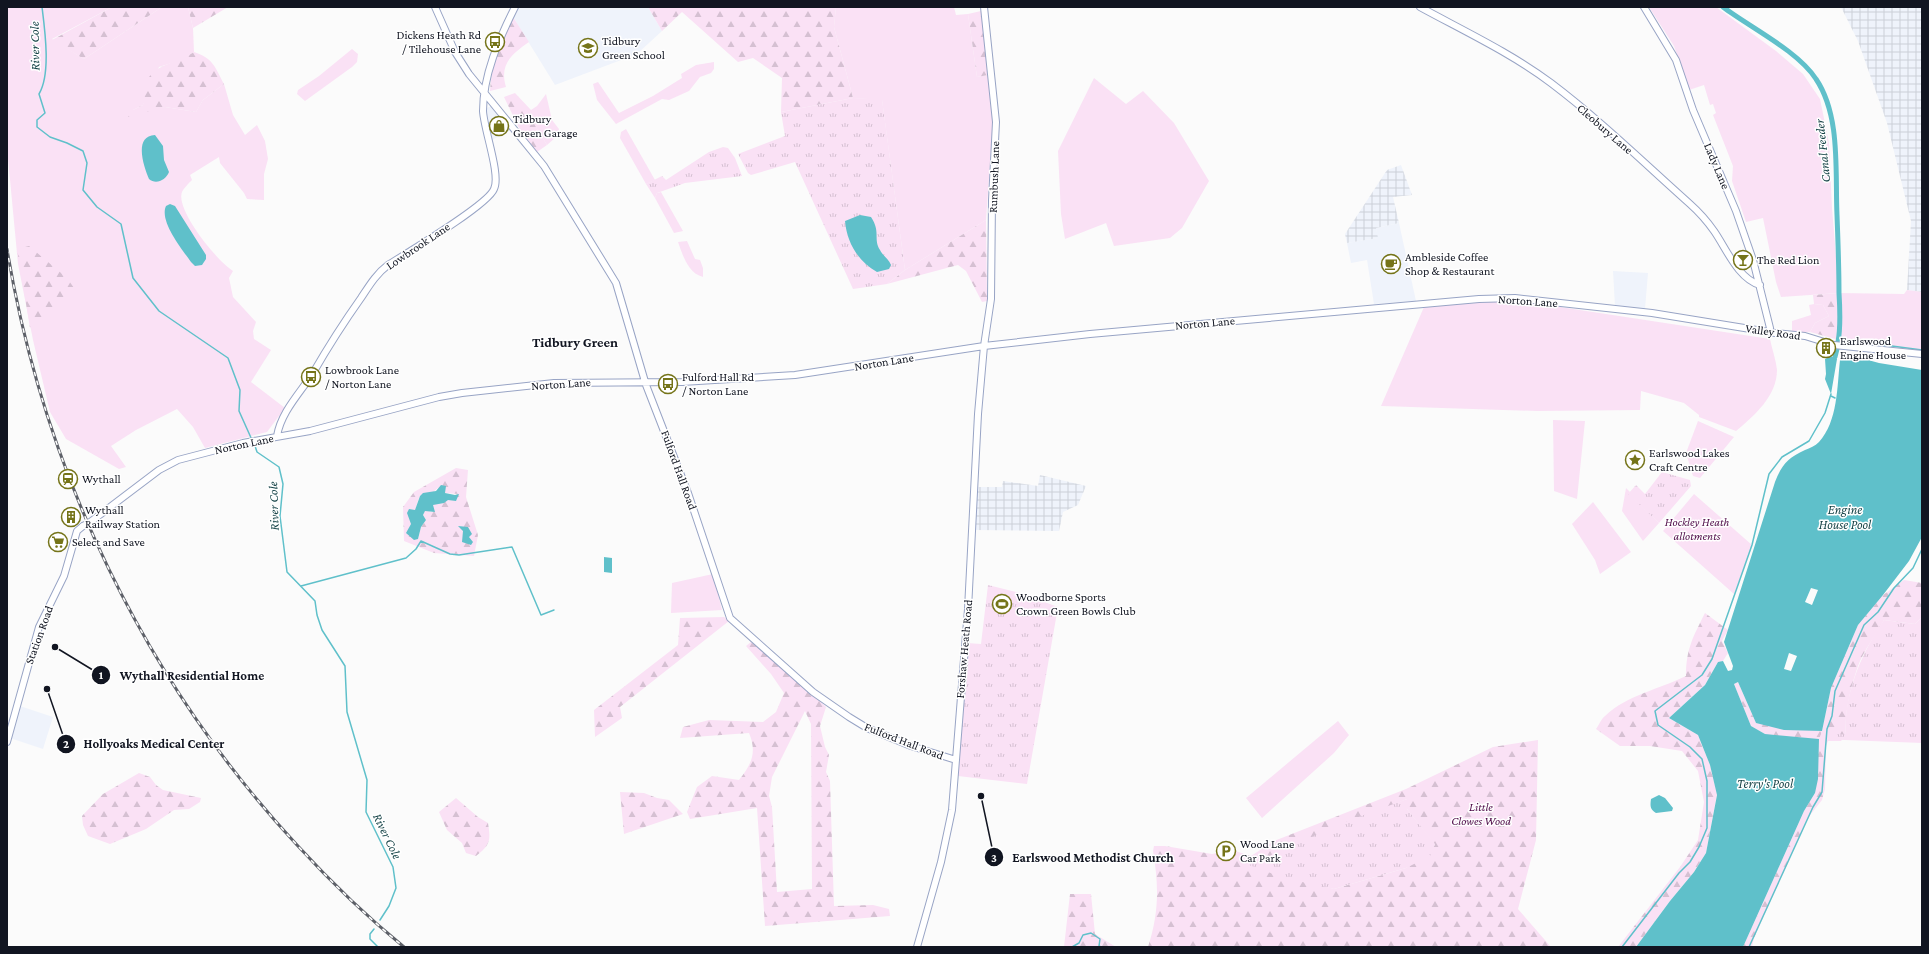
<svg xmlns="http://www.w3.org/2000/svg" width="1929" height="954" viewBox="0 0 1929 954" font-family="'Crimson Pro',serif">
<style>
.built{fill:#eff3fb}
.industrial{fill:url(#industrial-grid)}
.green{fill:#fae1f5}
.forest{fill:url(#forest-firs);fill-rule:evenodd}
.park{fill:url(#park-tufts)}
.water{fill:#5fc0ca;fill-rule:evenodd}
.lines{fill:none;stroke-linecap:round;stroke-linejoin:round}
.stream{stroke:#5fc0ca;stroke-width:1.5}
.canal{stroke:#5fc0ca;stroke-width:5}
.tertiary-casing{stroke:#98a4c5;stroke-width:8}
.tertiary{stroke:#fff;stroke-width:6}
.rail-casing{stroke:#5d6068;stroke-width:3}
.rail{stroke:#fff;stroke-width:1.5;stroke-dasharray:4.5;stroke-linecap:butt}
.tertiary-bridge-casing{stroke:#98a4c5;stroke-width:8;stroke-linecap:butt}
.tertiary-bridge{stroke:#fff;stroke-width:6}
.labels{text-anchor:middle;stroke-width:3;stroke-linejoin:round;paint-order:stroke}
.poi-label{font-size:12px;fill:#111521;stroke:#fff;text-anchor:start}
.street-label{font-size:12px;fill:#111521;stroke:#fff}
.park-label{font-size:12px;font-style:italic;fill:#500d4a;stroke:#fff}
.water-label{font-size:13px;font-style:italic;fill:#184549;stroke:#fff}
.quarter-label{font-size:14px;font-weight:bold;fill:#111521;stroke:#fff}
.leader{fill:none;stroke:#111521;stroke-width:1.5}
.callout-dot{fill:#111521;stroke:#fff;stroke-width:1.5}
.mark-label{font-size:12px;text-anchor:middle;font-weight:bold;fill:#fff}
.callout-label{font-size:13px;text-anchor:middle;font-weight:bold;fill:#111521;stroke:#fff;stroke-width:3;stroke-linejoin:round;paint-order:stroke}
</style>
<defs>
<pattern id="industrial-grid" width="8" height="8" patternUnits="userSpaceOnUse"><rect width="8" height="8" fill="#eff3fb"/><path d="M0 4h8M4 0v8" fill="none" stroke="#cccfd7"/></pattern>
<pattern id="forest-firs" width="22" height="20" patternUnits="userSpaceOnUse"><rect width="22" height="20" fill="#fae1f5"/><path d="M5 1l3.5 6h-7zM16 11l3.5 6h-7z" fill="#d5c0d2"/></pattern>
<pattern id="park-tufts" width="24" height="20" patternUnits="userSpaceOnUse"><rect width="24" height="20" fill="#fae1f5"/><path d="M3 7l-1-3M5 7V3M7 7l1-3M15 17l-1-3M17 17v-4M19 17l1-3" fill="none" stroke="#d5c0d2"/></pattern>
</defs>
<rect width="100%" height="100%" fill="#fbfbfb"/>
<path class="built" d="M 519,7 L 648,7 L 662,31 L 637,54 L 555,85 L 513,17 Z
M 491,106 L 511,130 L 492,140 L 487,112 L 487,108 Z
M 1399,223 L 1416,301 L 1374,304 L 1367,260 L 1351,263 L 1347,243 L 1377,238 L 1376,228 Z
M 1613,271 L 1648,273 L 1645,309 L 1615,306 Z
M 20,706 L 53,717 L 43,749 L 10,738 Z"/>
<path class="industrial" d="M 1841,7 L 1922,7 L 1922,292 L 1907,290 L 1911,221 L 1887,123 L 1858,41 Z
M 1401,165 L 1412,195 L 1393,197 L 1399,223 L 1376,228 L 1378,238 L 1347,243 L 1345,234 L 1387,170 Z
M 1040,475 L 1086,486 L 1078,505 L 1063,512 L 1059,531 L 975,530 L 976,487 L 1002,487 L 1003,481 L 1038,486 Z"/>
<path class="green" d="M 7,7 L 112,7 L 52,39 L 84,59 L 162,7 L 188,7 L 193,28 L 194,52 L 184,59 L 159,67 L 143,105 L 133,110 L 165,107 L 196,112 L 203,100 L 224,84 L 233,115 L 245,135 L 257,125 L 265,141 L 268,159 L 264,174 L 264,200 L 247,199 L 244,193 L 220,163 L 219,157 L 190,175 L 192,180 C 189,183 184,188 182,192 C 175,210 218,262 233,271 L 229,278 L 233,297 L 256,322 L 253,331 L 254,339 L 271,350 L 251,382 L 285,408 L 267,432 L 205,448 L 193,427 L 177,409 L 136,430 L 111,446 L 126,467 L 119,469 L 66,439 L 50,412 L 33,340 L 18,264 L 7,148 Z
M 836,7 L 954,7 L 956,15 L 968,14 L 977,77 L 988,75 L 993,120 L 986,220 L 905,270 L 882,100 L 853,98 L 834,27 Z
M 1649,7 L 1716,7 L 1776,51 L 1803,74 L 1820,99 L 1829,143 L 1832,208 L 1839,293 L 1904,294 L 1907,290 L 1922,292 L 1922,350 L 1839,340 L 1839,293 L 1781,297 L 1776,282 L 1763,218 L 1746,222 L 1732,181 L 1733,166 L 1713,115 L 1716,113 L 1713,104 L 1710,105 L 1704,85 L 1689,90 L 1674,46 Z
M 352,49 L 358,54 L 357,62 L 352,67 L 305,101 L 297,94 L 298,90 L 319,76 Z
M 714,62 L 714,69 L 711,73 L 700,77 L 689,91 L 669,100 L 662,99 L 616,124 L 597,100 L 593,84 L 598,82 L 619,113 L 653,96 L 682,78 L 681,74 L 696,65 Z
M 1094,78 L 1126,104 L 1143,91 L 1174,123 L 1209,181 L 1182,228 L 1170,238 L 1114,246 L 1106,223 L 1065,239 L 1061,214 L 1058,151 Z
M 546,94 L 552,120 L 559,129 L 558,133 L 554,136 L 555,138 L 547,145 L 531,119 L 531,110 L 537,106 Z
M 626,129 L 655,180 L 646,184 L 620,138 L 621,132 Z
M 661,192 L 683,231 L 674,233 L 655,198 L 657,193 Z
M 687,241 L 695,259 L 700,260 L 703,268 L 703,277 C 688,273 683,256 678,242 Z
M 1515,300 L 1770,339 C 1772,349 1776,360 1777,370 C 1777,396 1754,416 1736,431 L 1699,417 L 1699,415 L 1684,403 L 1641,391 L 1640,410 L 1537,411 L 1381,406 L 1424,307 Z
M 1814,304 L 1823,305 L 1829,316 L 1815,323 L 1810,332 L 1792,332 L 1792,321 L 1811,315 L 1809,305 Z
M 1553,420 L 1585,421 L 1577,499 L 1554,491 Z
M 1698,421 L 1734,437 L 1700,478 L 1693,476 L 1686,453 Z
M 1626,488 L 1630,492 L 1629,494 L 1659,523 L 1643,541 L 1622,511 Z
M 1694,494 L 1752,545 L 1734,594 L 1663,531 Z
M 1593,502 L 1631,552 L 1600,574 L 1595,560 L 1572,524 Z
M 713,574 L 722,610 L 671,613 L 672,583 Z
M 1338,721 L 1349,735 L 1334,753 L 1262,818 L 1246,798 Z"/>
<path class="forest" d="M 112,7 L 162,7 L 84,59 L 52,40 Z
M 188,7 L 228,7 L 193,28 Z
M 648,7 L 836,7 L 834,27 L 853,98 L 781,112 L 782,78 L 753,58 L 738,62 L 682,12 L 662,31 Z
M 981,11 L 988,75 L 977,77 L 968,14 Z
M 513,17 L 529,42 C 512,54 499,64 506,87 L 490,91 C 491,65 502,41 513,17 Z
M 194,52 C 213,58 215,67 224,84 L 203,100 L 196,112 L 165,107 L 128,117 L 133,110 L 143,105 C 145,97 145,86 148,79 C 156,64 180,62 194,52 Z
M 515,93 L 531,110 L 531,119 L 547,145 L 537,152 L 519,128 L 504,97 Z
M 986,220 L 987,301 L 982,302 L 966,271 L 958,265 L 887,284 L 905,270 Z
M 29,246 L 67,278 L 74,288 C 66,307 46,316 30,328 L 17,249 Z
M 1839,293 L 1839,340 L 1810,332 L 1815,323 L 1829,316 L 1823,305 L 1814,304 L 1813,295 Z
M 456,468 L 468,470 L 466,497 L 478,535 L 474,556 L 434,553 L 404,541 L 403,507 L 414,492 ZM 438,488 L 445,493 L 458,494 L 432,505 L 432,512 L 425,510 L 423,515 L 426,520 L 421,527 L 418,539 L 409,528 C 415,520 415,506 420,496 L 432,493 Z
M 1904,580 L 1922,583 L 1922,617 L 1915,624 L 1884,620 C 1876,635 1864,650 1858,666 C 1851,686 1844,714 1846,735 L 1841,741 L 1828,741 L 1826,746 L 1825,789 L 1822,800 L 1807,819 L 1754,938 L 1752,947 L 1743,947 L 1804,811 L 1815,793 L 1765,734 L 1751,726 L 1734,684 L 1738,682 L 1756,723 L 1822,731 L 1831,688 L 1858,625 L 1883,595 Z
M 1705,613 L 1728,630 L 1722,641 L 1728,653 L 1723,661 L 1718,662 L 1705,685 L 1669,718 L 1698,735 L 1710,765 L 1717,794 L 1706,853 L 1694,872 L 1670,901 L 1636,947 L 1618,947 L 1680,867 L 1698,840 L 1704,802 L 1698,771 L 1682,751 L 1650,746 L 1620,746 L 1596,729 C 1599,725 1601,719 1605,716 C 1627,695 1660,689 1686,676 C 1686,649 1693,637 1705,613 Z
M 724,617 L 729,621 L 620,707 L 622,718 L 595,737 L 594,710 L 678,645 L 680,618 Z
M 751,642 L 797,679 L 826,707 L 820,726 L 825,747 L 829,755 L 826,772 L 830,781 L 834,906 L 873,905 L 889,909 L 890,916 L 765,926 L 757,808 L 690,819 L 687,812 L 697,787 L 712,776 L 739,780 C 752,764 757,752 749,733 L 680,738 L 683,727 L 709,720 L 763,722 L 776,712 L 784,693 L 771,674 L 746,646 ZM 805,711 L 811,724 L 812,889 L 777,892 L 772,807 L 769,796 L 772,777 Z
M 1538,740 L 1536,840 L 1518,909 L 1551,947 L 1148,947 C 1159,913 1159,886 1153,851 L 1154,846 L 1165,846 L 1212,854 L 1232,850 L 1251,856 L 1274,841 L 1406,789 L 1493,747 ZM 1407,799 L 1407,809 L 1435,845 L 1406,868 L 1334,889 L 1250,865 Z
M 139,773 L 150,777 L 156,785 L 163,790 L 201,798 L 200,802 L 189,809 L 174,810 L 146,829 L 110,844 L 88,836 L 83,825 L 82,816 L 103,794 Z
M 620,792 L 644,793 L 657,798 L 669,800 L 683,814 L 624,834 Z
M 456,798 L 478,817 L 488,823 C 491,841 490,845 476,856 L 466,853 L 462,843 L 447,830 L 439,812 Z
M 1070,894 L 1091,894 L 1095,934 L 1116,947 L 1064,947 Z"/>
<path class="park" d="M 853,98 L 882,99 L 905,270 L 887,284 L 853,289 L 795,162 L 751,175 L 748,173 L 738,154 L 785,136 L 781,112 Z
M 723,147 L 728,148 L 735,158 L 742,176 L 685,183 L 657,193 L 655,198 L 646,184 L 662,176 L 666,180 L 709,152 Z
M 1662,472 L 1690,480 L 1691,486 L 1659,523 L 1628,494 L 1636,485 L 1645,494 Z
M 988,585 L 1020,593 L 1058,607 L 1027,784 L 958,776 L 967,643 L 981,644 Z
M 1922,617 L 1922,743 L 1819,739 L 1822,731 L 1846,735 C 1843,695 1862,652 1884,620 L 1915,624 Z
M 1407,799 L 1407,809 L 1435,844 L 1430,856 L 1406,868 L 1334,889 L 1284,878 L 1249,865 L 1345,822 Z"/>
<path class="water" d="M 155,135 L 163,146 L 164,160 L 169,172 C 166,180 156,185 149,179 C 144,167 133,136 155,135 Z
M 170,204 L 175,206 L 206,255 L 206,259 L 202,265 L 195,266 L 191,262 C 182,249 159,221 166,206 Z
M 860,215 L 871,217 C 881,232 873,239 880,250 C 883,256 889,259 891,265 L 889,269 L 877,272 C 858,261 847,243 845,221 Z
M 1846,354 L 1879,363 L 1922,370 L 1922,537 L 1909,561 L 1883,595 L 1858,625 L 1831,688 L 1822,731 L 1784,730 L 1756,723 L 1738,682 L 1734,684 L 1751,726 L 1765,734 L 1819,739 L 1818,779 L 1815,793 L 1804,811 L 1743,947 L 1636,947 L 1670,901 L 1694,872 L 1706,853 L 1717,795 L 1710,765 L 1698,735 L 1669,718 L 1705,685 L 1718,662 L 1723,661 L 1728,671 L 1732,670 L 1733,666 L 1724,642 L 1775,482 C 1782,464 1788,458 1805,450 C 1810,448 1815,446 1819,442 C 1838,421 1837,387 1840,360 L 1842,356 ZM 1811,588 L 1818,590 L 1812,605 L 1805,602 ZM 1789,653 L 1797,656 L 1791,671 L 1784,669 Z
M 1831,356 L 1837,359 L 1831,394 L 1825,379 L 1826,374 L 1825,359 Z
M 441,485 L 446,486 L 445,493 L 455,495 L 459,494 L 456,501 L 448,500 L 444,503 L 433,505 L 435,512 L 425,511 L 423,515 L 426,520 L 421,527 L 418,539 L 414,540 L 406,533 L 411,524 L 407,513 L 409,509 L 415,510 L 420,496 L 423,493 L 436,491 Z
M 458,526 L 468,527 L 472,534 L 469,537 L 473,542 L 471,545 L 462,542 L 463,531 Z
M 604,557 L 612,558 L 612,573 L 604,572 Z
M 1659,795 L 1665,798 L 1673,808 L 1672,811 L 1656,813 C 1650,809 1650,806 1651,799 Z"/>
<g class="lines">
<path class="stream" d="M 42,7 C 45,31 51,74 39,94 L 45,113 L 37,120 L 37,127 L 50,137 L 67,143 L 83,151 L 87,163 L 83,190 L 97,207 L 121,224 L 133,278 L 159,311 L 228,358 L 240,390 L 239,411 L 252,440
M 1839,339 L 1922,350
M 1831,347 L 1836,350
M 1831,396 L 1835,398
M 254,443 L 257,452 L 279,467 L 283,484 L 280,516 L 287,572 L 315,601 L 317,615 L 322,630 L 345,666 L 347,712 L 367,780 L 366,812 L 393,867 L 396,888 L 389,906 L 380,920
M 301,586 L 406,558 L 416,549 L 421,541 L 450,554 L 459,555 L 512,547 L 541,615 L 554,610
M 374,929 L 370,934 L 370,939 L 378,947
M 1072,947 L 1079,943 L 1083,935 L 1091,933 L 1100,939 L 1099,946 L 1101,947
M 1622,947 L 1679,873 L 1690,862 L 1699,847 L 1707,828 L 1707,781 L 1702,759 L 1690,747 L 1658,725 L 1655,711 L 1702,675 L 1712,659 L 1752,545 L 1769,474 L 1782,457 L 1809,441 L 1825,413 L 1831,394
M 1749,947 L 1813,807 L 1822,792 L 1827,729 L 1832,716 L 1835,691 L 1864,625 L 1878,612 L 1894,588 L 1913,568 L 1922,549"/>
<path class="canal" d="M 1723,7 C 1751,28 1798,51 1816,79 C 1841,116 1835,172 1837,215 C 1838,241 1839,267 1839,293 C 1840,309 1841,326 1838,342
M 1835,357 L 1837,349"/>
<g class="tertiary-casing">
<path id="tertiary" d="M 435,7 L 455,52 L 469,74 L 544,166 L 616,283 L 646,385 L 688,493 L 730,618 L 813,692 L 849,717 L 867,728 L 911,746 L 956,760
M 1420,7 C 1464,31 1511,53 1551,83 C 1600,120 1644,163 1690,204 C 1699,212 1707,221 1714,231 C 1726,248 1738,279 1760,285
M 1644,7 L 1676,60 L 1693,110 L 1736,211 L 1753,260 L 1770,328 L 1769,332
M 277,436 C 281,412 300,393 313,373 C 328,347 344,322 361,298 C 369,286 376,274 388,265 C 407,253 488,205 494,189 C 501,175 484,130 483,111 C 483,75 499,39 515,7
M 89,523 L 159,470 L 178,460 L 243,443 L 310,431 L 439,397 L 462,393 L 554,383 L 682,382 L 795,375 L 984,346 L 1090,334 L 1479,299 L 1515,298 L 1652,313 L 1775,333 L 1805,336 L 1834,345 L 1922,354
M 7,742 L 39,627 L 64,576 L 77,531 L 83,526
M 917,947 L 941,862 L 952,810 L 968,609 L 978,414 L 984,346 L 991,299 L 992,200 L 996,122 L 984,7"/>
</g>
<use href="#tertiary" class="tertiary"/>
<g class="rail-casing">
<path id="rail" d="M 7,249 C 44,471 144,680 297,845 C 330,881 366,916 404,947"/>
</g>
<use href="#rail" class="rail"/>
<g class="tertiary-bridge-casing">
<path id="tertiary-bridge" d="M 83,526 L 89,523"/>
</g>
<use href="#tertiary-bridge" class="tertiary-bridge"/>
</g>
<defs>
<g id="bus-ring" transform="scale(1)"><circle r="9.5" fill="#fff" stroke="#757419" stroke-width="1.5"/><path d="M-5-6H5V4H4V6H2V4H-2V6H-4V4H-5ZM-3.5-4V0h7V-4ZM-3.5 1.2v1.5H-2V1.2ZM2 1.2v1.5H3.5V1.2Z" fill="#757419"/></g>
<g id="school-ring" transform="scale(1)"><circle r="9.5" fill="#fff" stroke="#757419" stroke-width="1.5"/><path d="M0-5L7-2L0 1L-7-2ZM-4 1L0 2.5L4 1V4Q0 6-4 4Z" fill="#757419"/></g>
<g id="shop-ring" transform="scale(1)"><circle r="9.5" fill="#fff" stroke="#757419" stroke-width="1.5"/><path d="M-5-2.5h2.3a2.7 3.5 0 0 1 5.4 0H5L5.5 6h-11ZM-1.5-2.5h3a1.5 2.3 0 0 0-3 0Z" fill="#757419"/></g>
<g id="bar-ring" transform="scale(1)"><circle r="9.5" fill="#fff" stroke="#757419" stroke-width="1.5"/><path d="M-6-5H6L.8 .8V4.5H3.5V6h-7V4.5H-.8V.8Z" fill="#757419"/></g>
<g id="cafe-ring" transform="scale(1)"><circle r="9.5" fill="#fff" stroke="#757419" stroke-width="1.5"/><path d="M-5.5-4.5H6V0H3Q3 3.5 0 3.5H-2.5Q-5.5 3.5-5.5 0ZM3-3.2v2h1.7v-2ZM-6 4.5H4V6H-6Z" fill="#757419"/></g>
<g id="building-ring" transform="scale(1)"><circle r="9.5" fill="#fff" stroke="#757419" stroke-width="1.5"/><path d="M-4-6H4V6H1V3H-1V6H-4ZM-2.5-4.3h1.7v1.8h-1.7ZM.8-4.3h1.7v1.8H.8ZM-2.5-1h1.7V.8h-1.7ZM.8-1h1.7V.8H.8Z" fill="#757419"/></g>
<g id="sight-ring" transform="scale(1)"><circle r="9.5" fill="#fff" stroke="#757419" stroke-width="1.5"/><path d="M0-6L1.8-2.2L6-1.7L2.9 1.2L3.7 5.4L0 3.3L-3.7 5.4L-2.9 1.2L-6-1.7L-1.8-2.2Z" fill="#757419"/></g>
<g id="station-ring" transform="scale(1)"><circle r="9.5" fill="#fff" stroke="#757419" stroke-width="1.5"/><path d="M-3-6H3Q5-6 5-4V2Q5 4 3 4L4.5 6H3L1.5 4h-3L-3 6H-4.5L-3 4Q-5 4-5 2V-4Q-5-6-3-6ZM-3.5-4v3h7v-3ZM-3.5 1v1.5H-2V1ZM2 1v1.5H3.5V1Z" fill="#757419"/></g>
<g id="supermarket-ring" transform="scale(1)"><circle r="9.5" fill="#fff" stroke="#757419" stroke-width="1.5"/><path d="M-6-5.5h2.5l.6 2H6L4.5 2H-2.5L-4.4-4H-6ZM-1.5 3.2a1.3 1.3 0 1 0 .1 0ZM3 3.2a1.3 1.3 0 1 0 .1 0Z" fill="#757419"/></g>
<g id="stadium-ring" transform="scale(1)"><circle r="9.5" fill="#fff" stroke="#757419" stroke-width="1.5"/><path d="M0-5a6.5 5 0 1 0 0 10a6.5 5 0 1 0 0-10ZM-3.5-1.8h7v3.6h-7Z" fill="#757419"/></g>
<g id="parking-ring" transform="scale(1)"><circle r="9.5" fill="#fff" stroke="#757419" stroke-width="1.5"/><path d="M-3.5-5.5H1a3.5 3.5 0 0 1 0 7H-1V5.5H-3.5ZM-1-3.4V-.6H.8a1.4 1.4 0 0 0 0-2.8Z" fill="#757419"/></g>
</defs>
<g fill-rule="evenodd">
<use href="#bus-ring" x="495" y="42"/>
<use href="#school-ring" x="588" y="48"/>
<use href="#shop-ring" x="499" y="126"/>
<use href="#bar-ring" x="1743" y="260"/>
<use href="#cafe-ring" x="1391" y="264"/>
<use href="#building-ring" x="1826" y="348"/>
<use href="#bus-ring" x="311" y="377"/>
<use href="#bus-ring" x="668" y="384"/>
<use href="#sight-ring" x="1635" y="460"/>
<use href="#station-ring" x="68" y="479"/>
<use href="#building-ring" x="71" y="517"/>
<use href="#supermarket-ring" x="58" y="542"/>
<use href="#stadium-ring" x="1002" y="604"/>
<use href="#parking-ring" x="1226" y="851"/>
</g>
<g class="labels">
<g class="poi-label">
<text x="481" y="39" text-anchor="end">Dickens Heath Rd<tspan x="481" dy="14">/ Tilehouse Lane</tspan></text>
<text x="602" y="45">Tidbury<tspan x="602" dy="14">Green School</tspan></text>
<text x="513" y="123">Tidbury<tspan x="513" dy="14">Green Garage</tspan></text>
<text x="1405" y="261">Ambleside Coffee<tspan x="1405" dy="14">Shop &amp; Restaurant</tspan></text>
<text x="1757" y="264">The Red Lion</text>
<text x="1840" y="345">Earlswood<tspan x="1840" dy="14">Engine House</tspan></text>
<text x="325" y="374">Lowbrook Lane<tspan x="325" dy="14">/ Norton Lane</tspan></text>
<text x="682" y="381">Fulford Hall Rd<tspan x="682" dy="14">/ Norton Lane</tspan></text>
<text x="1649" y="457">Earlswood Lakes<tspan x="1649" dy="14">Craft Centre</tspan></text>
<text x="82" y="483">Wythall</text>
<text x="85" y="514">Wythall<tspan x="85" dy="14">Railway Station</tspan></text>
<text x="72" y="546">Select and Save</text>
<text x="1016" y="601">Woodborne Sports<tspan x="1016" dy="14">Crown Green Bowls Club</tspan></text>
<text x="1240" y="848">Wood Lane<tspan x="1240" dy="14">Car Park</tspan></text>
</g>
<g class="street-label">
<text transform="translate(1605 129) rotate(41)" y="4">Cleobury Lane</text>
<text transform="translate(1717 166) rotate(67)" y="4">Lady Lane</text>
<text transform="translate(994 177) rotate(-88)" y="4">Rumbush Lane</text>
<text transform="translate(418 246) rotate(-34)" y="4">Lowbrook Lane</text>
<text transform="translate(1528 301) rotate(4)" y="4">Norton Lane</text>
<text transform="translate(1205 323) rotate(-5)" y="4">Norton Lane</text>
<text transform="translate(1773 332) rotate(8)" y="4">Valley Road</text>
<text transform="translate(884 362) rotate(-9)" y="4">Norton Lane</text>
<text transform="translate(561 384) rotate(-4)" y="4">Norton Lane</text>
<text transform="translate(244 444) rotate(-12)" y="4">Norton Lane</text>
<text transform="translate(679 470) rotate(70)" y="4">Fulford Hall Road</text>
<text transform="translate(39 635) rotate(-70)" y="4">Station Road</text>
<text transform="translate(964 649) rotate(-85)" y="4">Forshaw Heath Road</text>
<text transform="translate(904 741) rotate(21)" y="4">Fulford Hall Road</text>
</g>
<g class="park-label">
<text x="1697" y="526">Hockley Heath<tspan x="1697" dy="14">allotments</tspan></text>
<text x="1481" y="811">Little<tspan x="1481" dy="14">Clowes Wood</tspan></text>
</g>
<g class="water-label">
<text transform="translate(34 46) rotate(-91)" y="5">River Cole</text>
<text transform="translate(1822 151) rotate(-96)" y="5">Canal Feeder</text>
<text transform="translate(273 506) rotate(-92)" y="5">River Cole</text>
<text x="1845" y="514">Engine<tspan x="1845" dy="15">House Pool</tspan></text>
<text x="1765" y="788">Terry's Pool</text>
<text transform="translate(388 836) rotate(64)" y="5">River Cole</text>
</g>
<g class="quarter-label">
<text x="575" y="347">Tidbury Green</text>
</g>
</g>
<path class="leader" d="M55 647L101 675M47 689L66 744M981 796L994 857"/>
<g class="callout-dot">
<circle cx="55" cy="647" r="4"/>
<circle cx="47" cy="689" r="4"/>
<circle cx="981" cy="796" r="4"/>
<circle cx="101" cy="675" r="10"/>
<circle cx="66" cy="744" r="10"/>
<circle cx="994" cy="857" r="10"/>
</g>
<g class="mark-label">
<text x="101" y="679">1</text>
<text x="66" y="748">2</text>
<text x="994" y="862">3</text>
</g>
<g class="callout-label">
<text x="192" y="680">Wythall Residential Home</text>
<text x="154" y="748">Hollyoaks Medical Center</text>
<text x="1093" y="862">Earlswood Methodist Church</text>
</g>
<rect width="1929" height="954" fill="none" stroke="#111521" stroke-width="16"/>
</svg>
